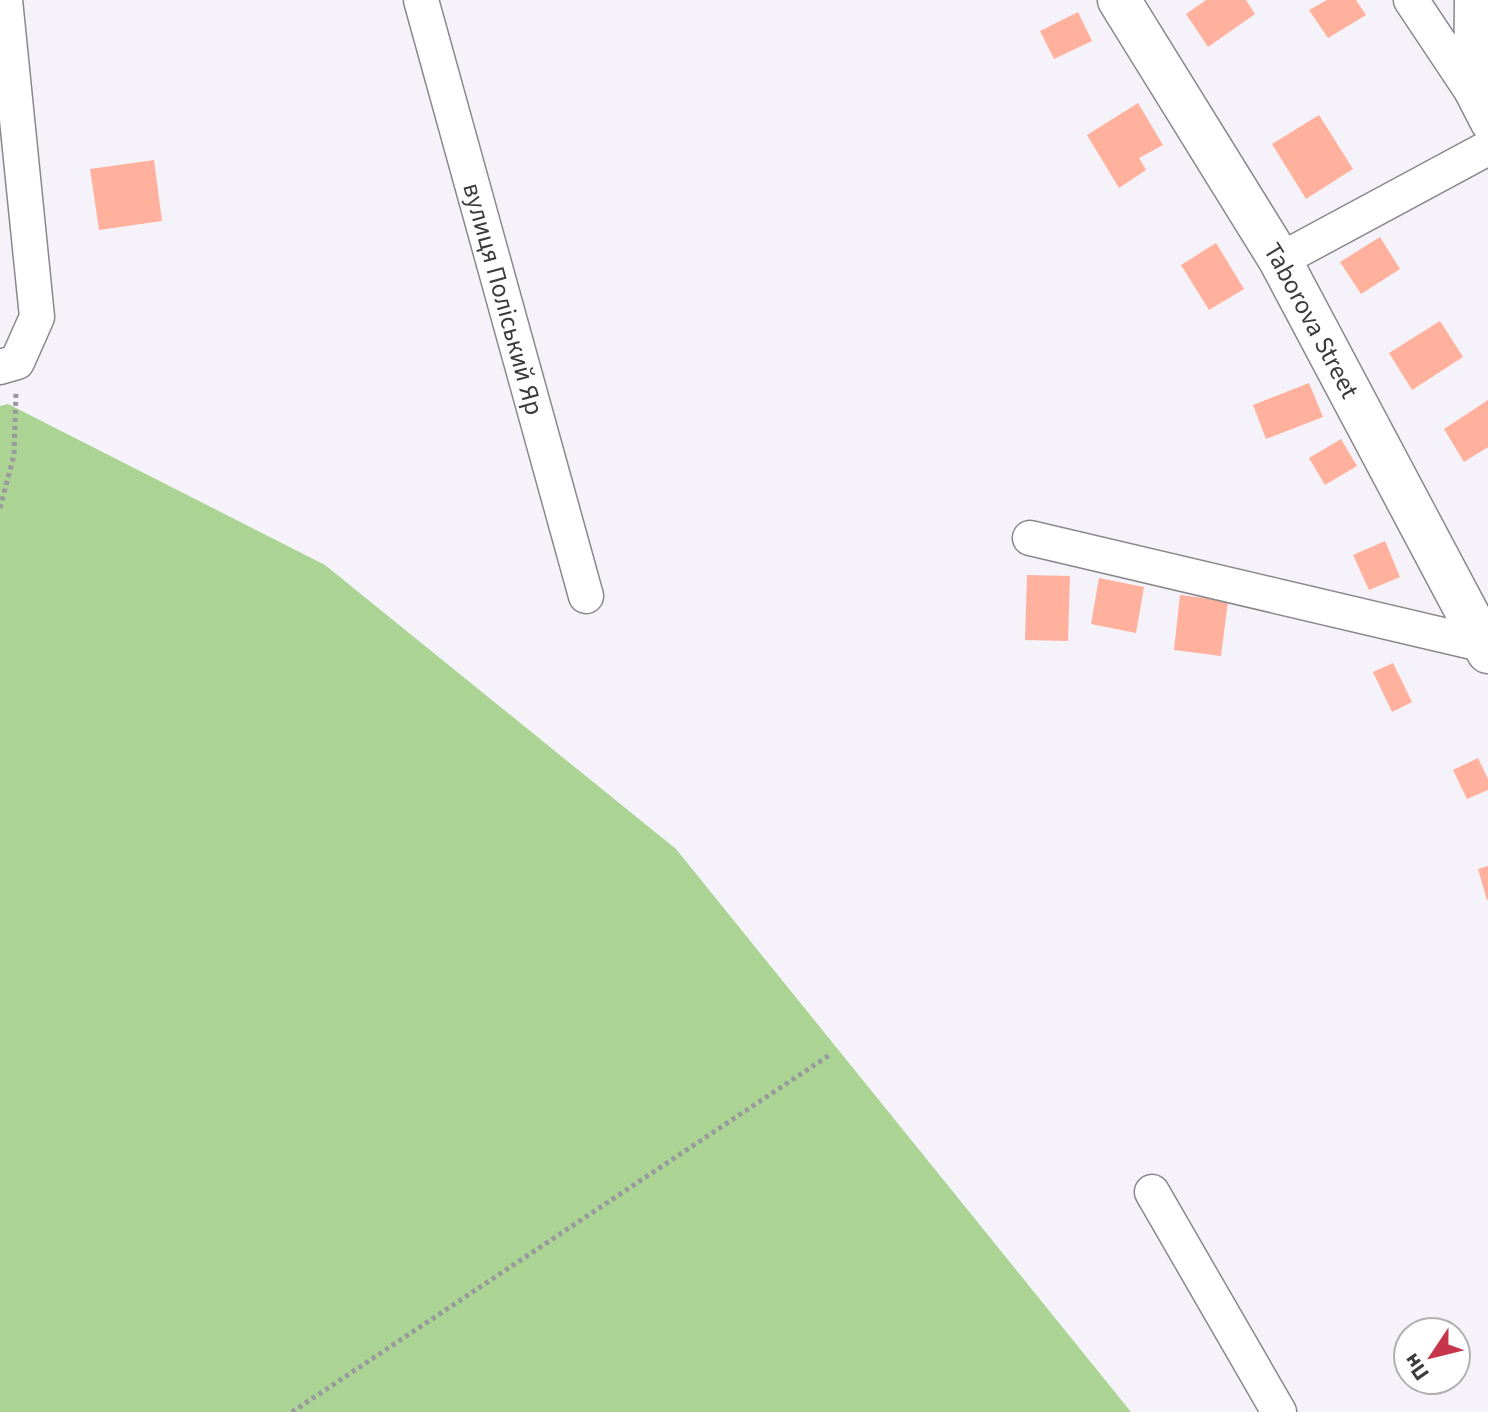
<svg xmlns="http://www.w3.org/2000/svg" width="1488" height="1412" viewBox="0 0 1488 1412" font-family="'Source Sans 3',sans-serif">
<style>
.forest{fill:#aad394}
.building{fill:#ffb19e}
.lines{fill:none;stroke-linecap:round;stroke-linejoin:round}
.minor-casing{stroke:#89888d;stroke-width:37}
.tertiary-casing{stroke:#89888d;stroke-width:45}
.path{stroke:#9a999d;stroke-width:5;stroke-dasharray:4 4;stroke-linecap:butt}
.minor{stroke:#fff;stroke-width:34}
.tertiary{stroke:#fff;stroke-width:42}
.labels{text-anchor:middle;stroke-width:6;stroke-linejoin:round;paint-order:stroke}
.street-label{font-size:26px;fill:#3b3a3d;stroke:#fff}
</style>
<rect width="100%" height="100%" fill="#f5f3f9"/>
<path class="forest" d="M 8,404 L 325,565 L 676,849 L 1131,1412 L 0,1412 L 0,406 Z"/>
<path class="building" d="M 1206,0 L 1246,0 L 1255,14 L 1208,47 L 1186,14 Z
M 1327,0 L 1356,0 L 1366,15 L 1328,38 L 1309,10 Z
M 1078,12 L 1092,41 L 1054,59 L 1040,31 Z
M 1138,103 L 1163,145 L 1139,158 L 1146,170 L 1119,188 L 1087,135 Z
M 1319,115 L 1353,169 L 1306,199 L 1272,144 Z
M 154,160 L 162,221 L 99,230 L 90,169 Z
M 1380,237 L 1400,269 L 1361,294 L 1340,262 Z
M 1216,243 L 1244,289 L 1209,310 L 1181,265 Z
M 1440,321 L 1463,357 L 1412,390 L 1389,353 Z
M 1309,383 L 1323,417 L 1266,439 L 1253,405 Z
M 1488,400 L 1488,447 L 1464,462 L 1444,429 Z
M 1341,439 L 1357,466 L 1325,485 L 1309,458 Z
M 1385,541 L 1400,577 L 1369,590 L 1353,555 Z
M 1027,575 L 1070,576 L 1068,641 L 1025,640 Z
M 1099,578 L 1144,587 L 1136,633 L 1091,624 Z
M 1180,595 L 1228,601 L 1221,656 L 1174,650 Z
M 1393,663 L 1412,702 L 1392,712 L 1373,672 Z
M 1478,758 L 1488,779 L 1488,790 L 1467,799 L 1453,770 Z
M 1488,866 L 1488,900 L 1487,900 L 1478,869 Z"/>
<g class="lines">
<g class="minor-casing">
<g id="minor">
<path id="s1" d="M 421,0 L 586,596"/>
<path d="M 1411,0 L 1471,90 L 1488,123"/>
<path d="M 1471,90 L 1472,0"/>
<path d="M 1280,260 L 1488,148"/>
<path d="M 0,367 L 17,362 L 37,317 L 5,0"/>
<path d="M 1030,538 L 1485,645"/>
<path d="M 1152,1192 L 1279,1412"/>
</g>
</g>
<g class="tertiary-casing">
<g id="tertiary">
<path id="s2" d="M 1119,0 L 1280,260 L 1488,652"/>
</g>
</g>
<path class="path" d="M 0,508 L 14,455 L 16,391
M 292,1412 L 831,1054"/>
<use href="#minor" class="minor"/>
<use href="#tertiary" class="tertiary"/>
</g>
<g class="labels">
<g class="street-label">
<text dy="9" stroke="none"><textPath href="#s1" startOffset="310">вулиця Поліський Яр</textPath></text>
<text dy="9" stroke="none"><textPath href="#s2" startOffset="374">Taborova Street</textPath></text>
</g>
</g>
<g transform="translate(1432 1356) rotate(235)"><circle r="38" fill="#ffffff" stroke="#b1b0b1" stroke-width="2"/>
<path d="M0-6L14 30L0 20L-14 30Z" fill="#c6354a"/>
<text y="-12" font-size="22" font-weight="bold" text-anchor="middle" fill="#3b3a3d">Пн</text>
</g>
</svg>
